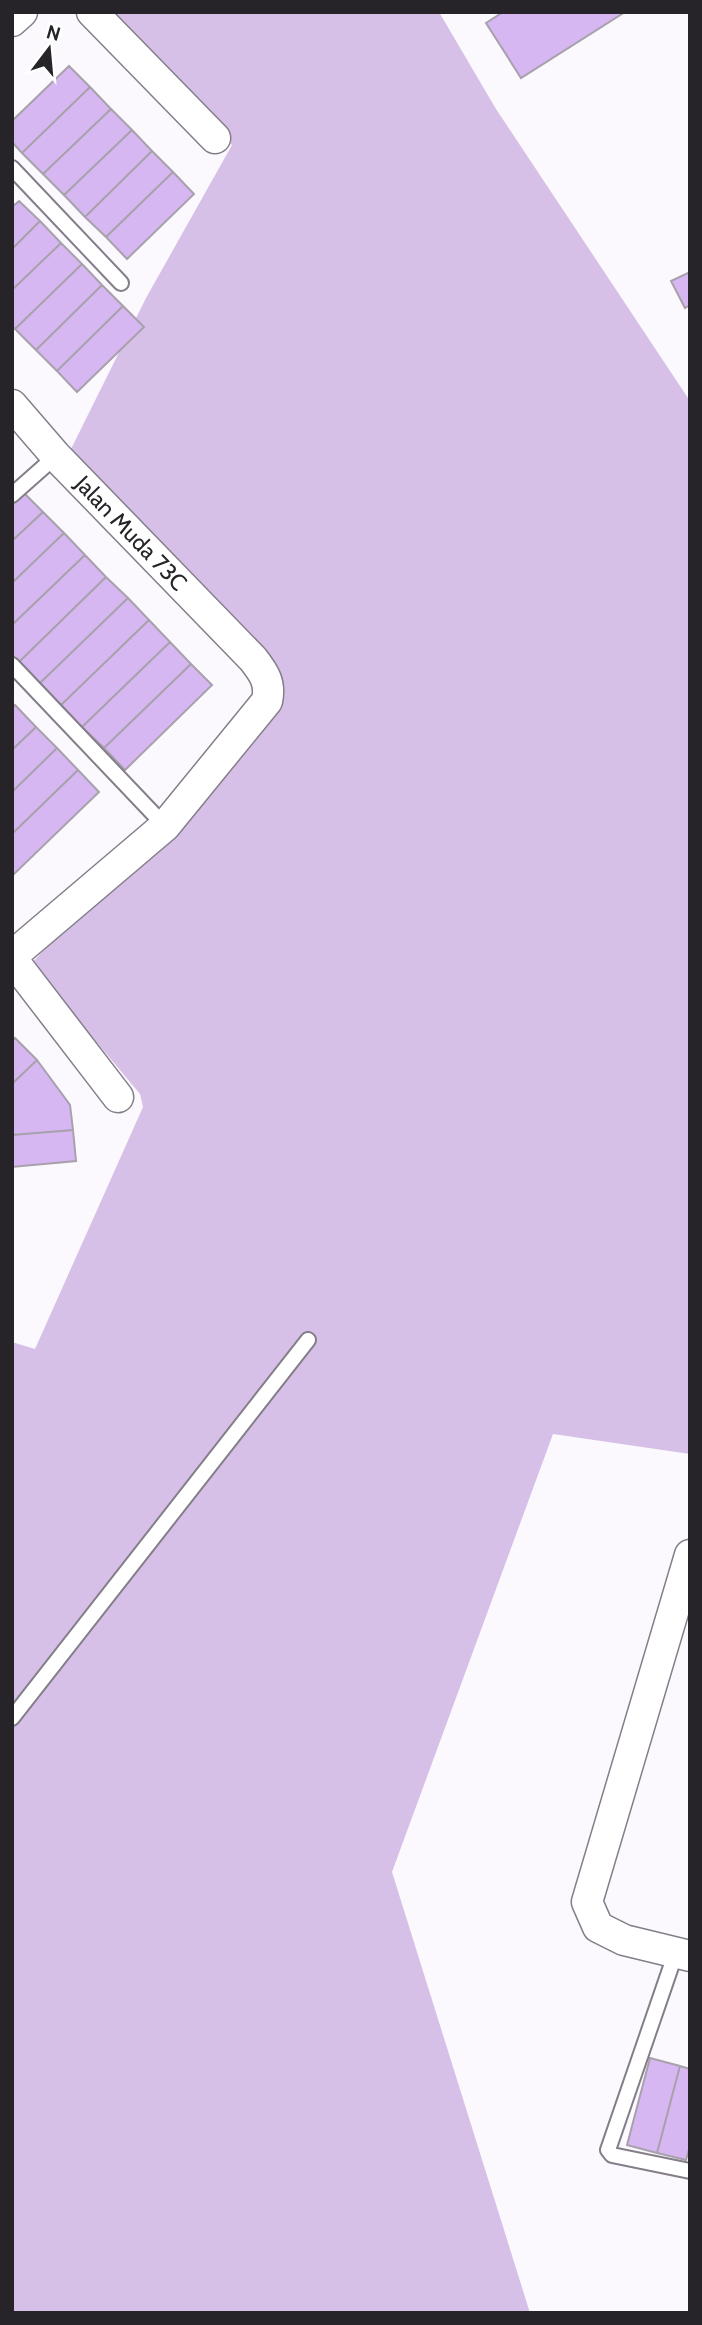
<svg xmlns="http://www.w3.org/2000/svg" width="702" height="2325" viewBox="0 0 702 2325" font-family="Cabin,sans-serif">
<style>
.green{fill:#d6c0e8}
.building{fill:#d7b7f1;stroke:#a7a1ac;stroke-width:2}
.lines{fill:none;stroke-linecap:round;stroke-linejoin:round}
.lane-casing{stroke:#847e89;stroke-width:18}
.street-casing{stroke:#847e89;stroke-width:33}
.lane{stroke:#fff;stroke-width:14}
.street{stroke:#fff;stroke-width:30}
.labels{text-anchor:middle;stroke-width:6;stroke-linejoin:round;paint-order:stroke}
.street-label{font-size:23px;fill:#262428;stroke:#fff}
</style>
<rect width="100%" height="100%" fill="#fbf9fe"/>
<path class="green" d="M 103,12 L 439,12 L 496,109 L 690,401 L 690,1454 L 553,1434 L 392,1872 L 530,2313 L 12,2313 L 12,1342 L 35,1349 L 143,1107 L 140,1094 L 31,964 L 269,706 L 264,668 L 71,449 L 146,298 L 232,145 Z"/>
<path class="building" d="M 503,12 L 625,12 L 521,78 L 486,23 Z
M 69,66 L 90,87 L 22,153 L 12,142 L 12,121 Z
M 90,87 L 111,109 L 43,174 L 22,153 Z
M 111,109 L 132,130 L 64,195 L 43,174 Z
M 132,130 L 152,151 L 85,217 L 64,195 Z
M 152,151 L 173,172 L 106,237 L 85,217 Z
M 173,172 L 194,194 L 127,259 L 106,237 Z
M 19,201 L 40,221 L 12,249 L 12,207 Z
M 40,221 L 61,243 L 12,290 L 12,249 Z
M 61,243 L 82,264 L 15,329 L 12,326 L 12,290 Z
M 82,264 L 102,285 L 36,350 L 15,329 Z
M 690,272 L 690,305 L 685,308 L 671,281 Z
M 102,285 L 123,306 L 57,371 L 36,350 Z
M 123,306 L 144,327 L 77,392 L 57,371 Z
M 21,490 L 43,512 L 12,541 L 12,499 Z
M 43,512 L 64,533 L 12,583 L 12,541 Z
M 64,533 L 85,555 L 12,625 L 12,583 Z
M 85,555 L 106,577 L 19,662 L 12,655 L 12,625 Z
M 106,577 L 128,598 L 40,683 L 19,662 Z
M 128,598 L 149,620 L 61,705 L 40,683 Z
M 149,620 L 170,642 L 82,727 L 61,705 Z
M 170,642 L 191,664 L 104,748 L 82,727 Z
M 191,664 L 212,685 L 125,770 L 104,748 Z
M 15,705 L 36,727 L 12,750 L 12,708 Z
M 36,727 L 57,748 L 12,792 L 12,750 Z
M 57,748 L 78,770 L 12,834 L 12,792 Z
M 78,770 L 99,792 L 12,876 L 12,834 Z
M 15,1038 L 37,1060 L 12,1084 L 12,1041 Z
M 37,1060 L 70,1105 L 73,1130 L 12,1135 L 12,1084 Z
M 73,1130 L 76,1161 L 12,1167 L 12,1135 Z
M 650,2058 L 680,2066 L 657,2153 L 627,2145 Z
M 680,2066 L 690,2069 L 690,2146 L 686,2160 L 657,2153 Z"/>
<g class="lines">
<g class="lane-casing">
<path id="lane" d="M 12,168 L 121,283
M 12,495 L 56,456
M 12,665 L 165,826
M 12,1718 L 308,1340
M 676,1952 L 608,2150 L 612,2155 L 690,2171"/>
</g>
<g class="street-casing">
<path id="street" d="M 92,12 L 215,138
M 12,21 L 22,12
M 12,405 L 56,456 L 253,659 C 264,673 271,683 267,701 L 165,826 L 12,956
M 12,959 L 118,1097
M 690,1555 L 587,1902 L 598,1927 L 624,1940 L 690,1956"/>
</g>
<use href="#lane" class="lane"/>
<use href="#street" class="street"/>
</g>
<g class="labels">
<g class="street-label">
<text transform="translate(131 533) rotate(46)" y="8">Jalan Muda 73C</text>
</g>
</g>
<rect width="702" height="2325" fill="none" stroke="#262428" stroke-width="28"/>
<g transform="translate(49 49) rotate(16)" stroke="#ffffff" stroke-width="5" paint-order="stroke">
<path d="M0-5L12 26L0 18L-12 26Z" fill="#262428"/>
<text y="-10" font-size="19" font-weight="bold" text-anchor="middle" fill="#262428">N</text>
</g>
</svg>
